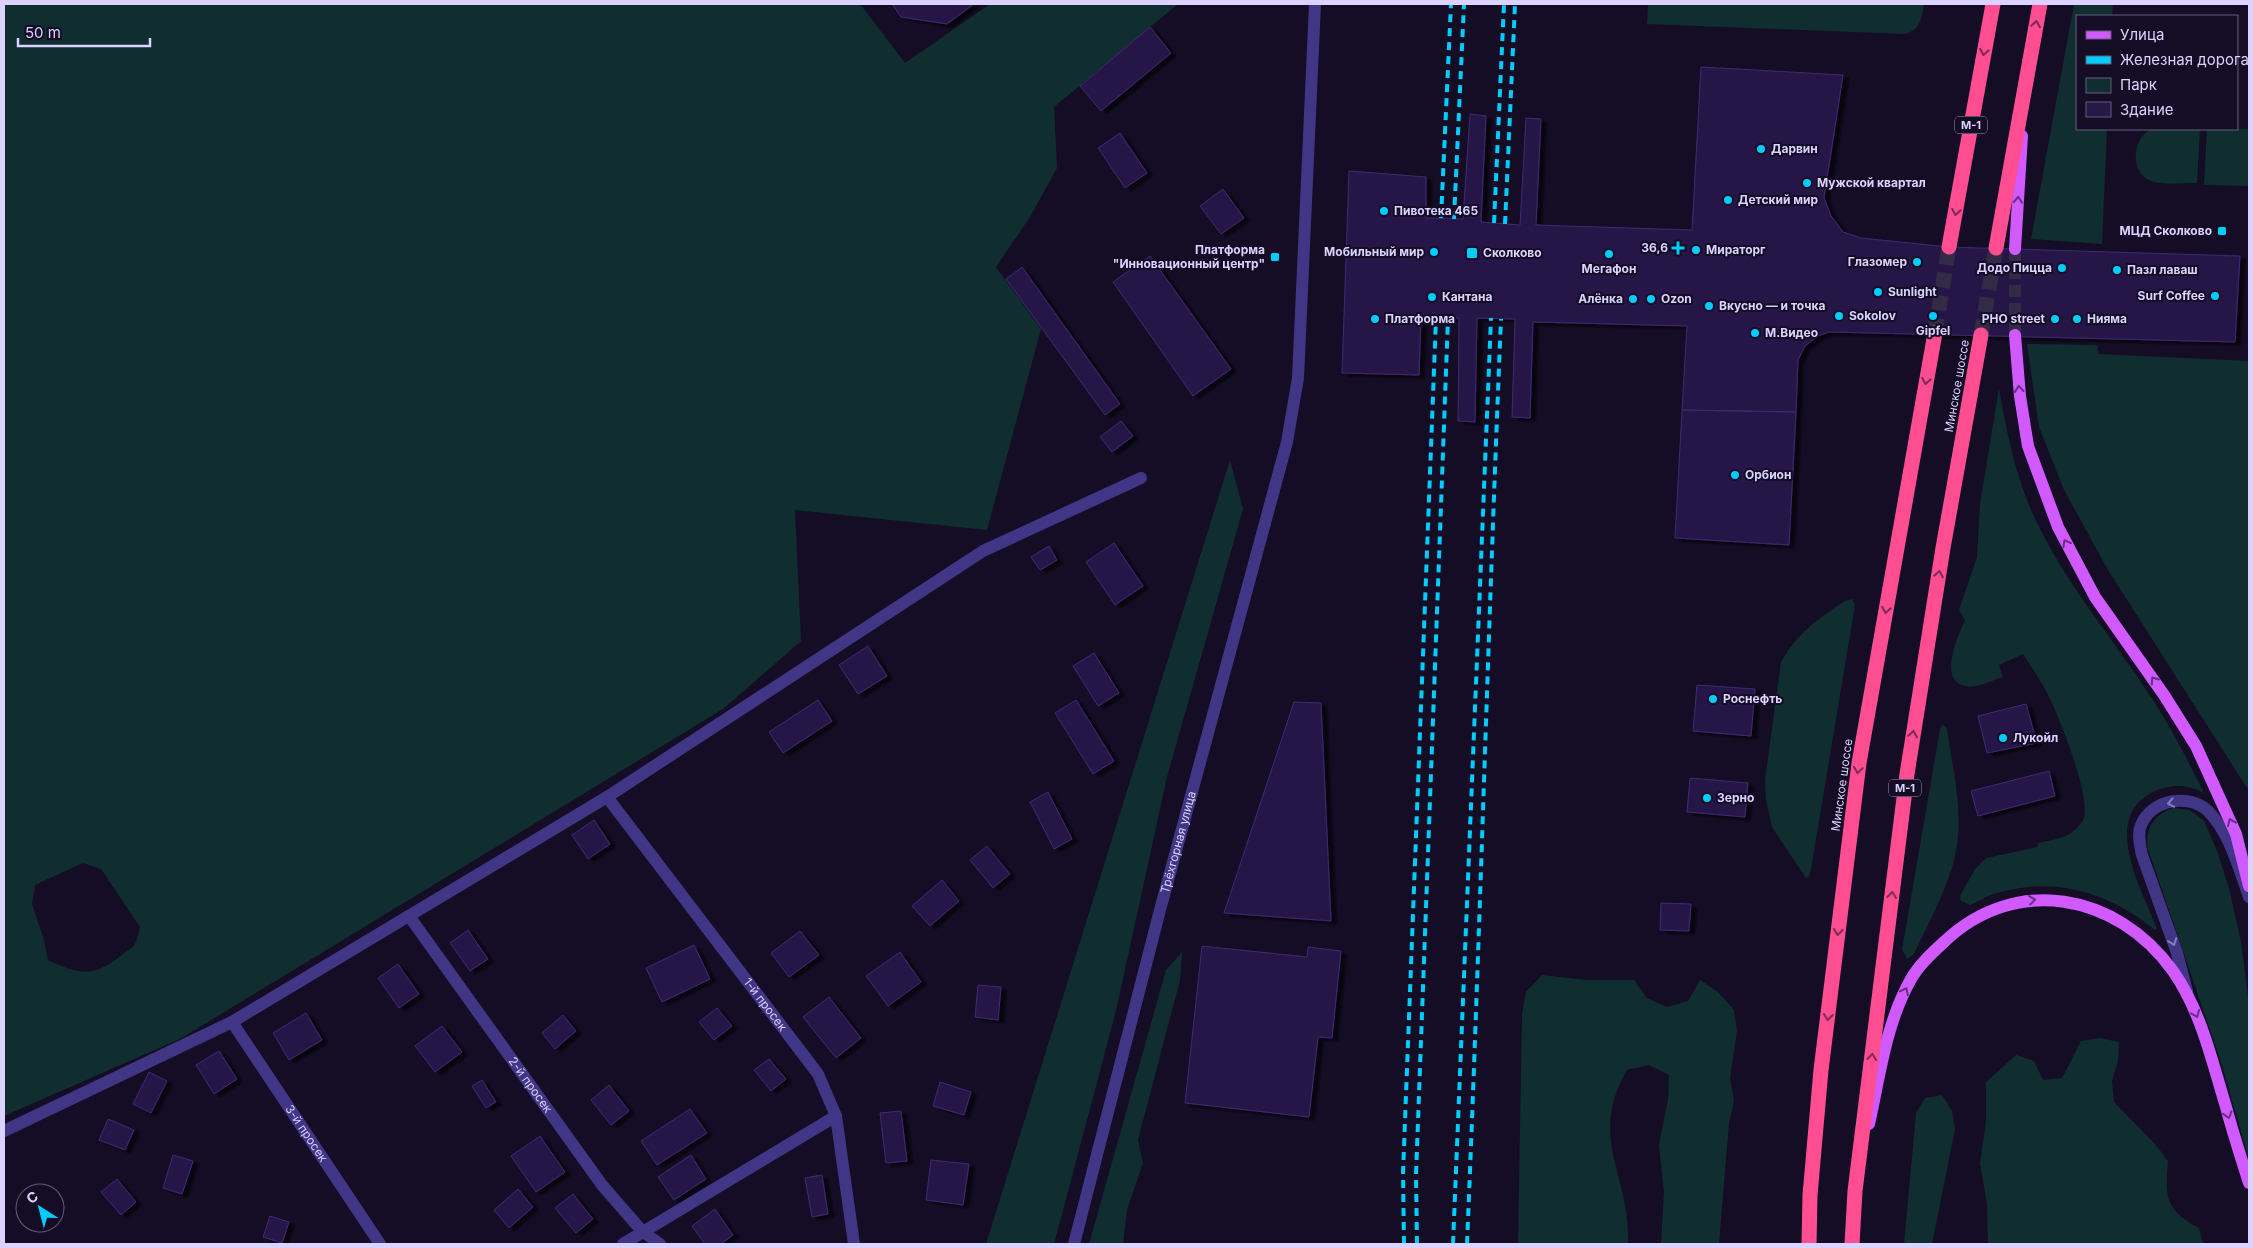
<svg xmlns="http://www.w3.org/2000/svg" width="2253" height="1248" viewBox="0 0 2253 1248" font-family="Inter,sans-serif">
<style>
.green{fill:#102e2f;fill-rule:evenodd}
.building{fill:#261947;stroke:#3f2974;filter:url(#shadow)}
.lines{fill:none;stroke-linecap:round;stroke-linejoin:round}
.major-tunnel{stroke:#322b46;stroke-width:12;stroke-dasharray:12 6;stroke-linecap:butt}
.highway-tunnel{stroke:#322b46;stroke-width:15;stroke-dasharray:15 8;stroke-linecap:butt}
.minor{stroke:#413686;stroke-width:12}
.major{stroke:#d059ff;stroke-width:12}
.highway{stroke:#ff4d91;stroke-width:15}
.rail{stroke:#00ccfd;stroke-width:4;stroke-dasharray:8 6;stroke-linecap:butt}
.oneway{stroke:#7e2a56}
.oneway2{stroke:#692f87}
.oneway3{stroke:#867cbc}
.poi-dot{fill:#00ccfd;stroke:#140d25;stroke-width:2}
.labels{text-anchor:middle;stroke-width:4;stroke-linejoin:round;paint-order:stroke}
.shield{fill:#140d25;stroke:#9f97be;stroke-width:1}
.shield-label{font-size:11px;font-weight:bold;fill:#dbd2ff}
.poi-label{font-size:12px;font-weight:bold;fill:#dbd2ff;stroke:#140d25;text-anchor:start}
.street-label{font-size:12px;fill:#dbd2ff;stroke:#140d25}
</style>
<defs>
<filter id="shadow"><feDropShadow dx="5.5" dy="3" stdDeviation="1" flood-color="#0009"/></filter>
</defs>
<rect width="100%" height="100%" fill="#140d25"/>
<path class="green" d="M 4,4 L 860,4 L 905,63 L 990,4 L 1178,4 L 1054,107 L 1057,168 L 1030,217 L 996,267 L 1041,329 L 987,530 L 795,510 L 801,641 L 723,709 L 180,1039 L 4,1116 ZM 83,863 L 101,869 L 140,927 C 134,950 137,943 119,957 C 93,978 77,974 48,960 L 44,940 L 32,904 L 35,885 Z
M 1648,4 L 1924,4 C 1922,18 1920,31 1904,34 L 1647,24 Z
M 2074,4 L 2113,4 L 2112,16 L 2077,16 L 2077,129 L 2107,129 L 2102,244 L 2031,239 Z
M 2151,129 L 2200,129 L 2197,183 C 2184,183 2167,185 2154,182 C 2129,175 2131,140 2151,129 Z
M 2207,129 L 2249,129 L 2249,186 L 2204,185 Z
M 2027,344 L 2097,345 L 2099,354 L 2249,361 L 2249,791 L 2108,570 L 2064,490 L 2039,427 Z
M 1999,388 C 2006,430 2015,473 2032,512 C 2063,581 2112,637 2153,700 C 2172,729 2188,761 2204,793 C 2186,784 2172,784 2153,792 C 2100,818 2142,890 2157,929 L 2155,930 C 2109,892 2053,875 1994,894 C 1986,896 1978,902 1970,905 L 1961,901 L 1960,896 L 1975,869 L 1986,858 L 2037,847 L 2038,843 C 2056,839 2073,838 2083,820 C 2093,801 2058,713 2047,693 C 2040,679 2031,667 2023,654 L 1999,665 L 2003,677 C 1992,680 1977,689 1965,686 C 1937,680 1959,634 1965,620 L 1959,610 L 1977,557 L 1980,504 Z
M 1230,460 L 1243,509 L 1167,777 L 1116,1011 L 1054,1244 L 986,1244 Z
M 1852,599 L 1855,605 L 1811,869 L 1809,877 L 1806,878 L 1772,827 L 1766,800 L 1765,780 L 1781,662 C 1797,633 1819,618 1845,601 Z
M 1943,724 L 1947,729 C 1952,764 1961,801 1958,836 C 1955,877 1931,917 1914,954 L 1907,959 L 1902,950 L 1940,729 Z
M 2173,808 L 2190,810 L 2204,821 L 2217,851 L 2229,888 L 2241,942 L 2249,1004 L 2249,1160 L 2221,1062 L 2148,849 C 2145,829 2153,815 2173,808 Z
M 1182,952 L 1180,980 L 1138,1140 L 1143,1163 L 1127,1210 L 1123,1244 L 1089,1244 L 1166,970 Z
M 1542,975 L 1586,980 L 1634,980 L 1647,998 L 1667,1007 L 1688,1001 L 1700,980 L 1718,992 L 1734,1010 L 1737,1031 L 1730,1078 L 1734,1101 L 1729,1123 L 1719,1244 L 1661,1244 L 1664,1192 L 1659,1145 L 1668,1099 L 1669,1075 L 1649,1065 L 1627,1070 C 1587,1139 1631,1175 1628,1244 L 1518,1244 L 1522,1014 L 1526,992 Z
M 2100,1038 L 2119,1042 L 2118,1061 L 2112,1081 L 2114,1102 L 2155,1144 L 2168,1161 C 2165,1197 2165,1210 2199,1228 L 2203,1244 L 1988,1244 L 1987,1204 L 1980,1163 L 1986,1122 L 1986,1082 L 2016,1055 L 2034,1061 L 2043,1080 L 2062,1078 L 2081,1041 Z
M 1942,1095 L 1952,1111 L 1955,1129 L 1932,1244 L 1904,1244 L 1916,1113 L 1925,1098 Z"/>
<path class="building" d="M 892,4 L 974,4 L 947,24 L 901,17 Z
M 1150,27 L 1171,53 L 1101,111 L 1080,86 Z
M 1701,67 L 1843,75 L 1824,198 L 1831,216 L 1843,232 L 1861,238 L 1949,247 L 2240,256 L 2235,342 L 1829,332 L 1818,336 L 1805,346 L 1798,360 L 1796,412 L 1682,410 L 1687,326 L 1533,322 L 1530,418 L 1512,417 L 1515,319 L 1477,318 L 1475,422 L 1458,421 L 1459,318 L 1421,317 L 1419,375 L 1342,373 L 1349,171 L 1426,177 L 1426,218 L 1463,219 L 1470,114 L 1486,116 L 1481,222 L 1520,225 L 1526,118 L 1541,119 L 1536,225 L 1692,230 Z
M 1120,133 L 1147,173 L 1125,188 L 1098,148 Z
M 1223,189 L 1244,218 L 1221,234 L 1200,206 Z
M 1150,256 L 1231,369 L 1193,396 L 1113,282 Z
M 1022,267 L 1120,404 L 1105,415 L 1006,279 Z
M 1682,410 L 1796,412 L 1789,545 L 1675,538 Z
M 1121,421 L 1133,436 L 1112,452 L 1100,437 Z
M 1114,543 L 1143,586 L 1115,605 L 1086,562 Z
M 1049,546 L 1057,560 L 1040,570 L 1031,557 Z
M 868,646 L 887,676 L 858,694 L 839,665 Z
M 1094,653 L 1119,693 L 1098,706 L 1073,666 Z
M 1697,685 L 1755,689 L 1751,736 L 1693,731 Z
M 818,700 L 832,721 L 783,753 L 769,732 Z
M 1076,700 L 1114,761 L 1093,774 L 1055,713 Z
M 1294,702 L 1321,703 L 1331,921 L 1224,913 Z
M 2026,704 L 2037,743 L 1987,753 L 1978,716 Z
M 2049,771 L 2055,796 L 1978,816 L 1971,791 Z
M 1690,778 L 1748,783 L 1745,817 L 1687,812 Z
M 1048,792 L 1072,839 L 1054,849 L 1030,802 Z
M 594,820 L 610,844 L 588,859 L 572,835 Z
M 987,846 L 1010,874 L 993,888 L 970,860 Z
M 942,880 L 959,901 L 930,926 L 912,906 Z
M 1661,903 L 1691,904 L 1689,931 L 1660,930 Z
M 468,930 L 488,959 L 470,971 L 450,943 Z
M 800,931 L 819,955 L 789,977 L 771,953 Z
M 694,945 L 710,979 L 662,1002 L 646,968 Z
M 1202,946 L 1307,957 L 1308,947 L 1341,951 L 1332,1038 L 1318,1037 L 1309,1117 L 1185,1103 Z
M 900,952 L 921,982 L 888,1006 L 866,976 Z
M 398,964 L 419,994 L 399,1008 L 378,978 Z
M 978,985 L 1001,987 L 998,1020 L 975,1017 Z
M 829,997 L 861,1038 L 836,1058 L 803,1017 Z
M 717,1008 L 732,1026 L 714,1040 L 699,1022 Z
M 306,1013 L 322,1040 L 289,1060 L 273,1033 Z
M 563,1015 L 576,1031 L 555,1049 L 542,1033 Z
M 442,1026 L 462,1052 L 435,1072 L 415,1046 Z
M 219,1051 L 237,1079 L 214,1094 L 196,1065 Z
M 769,1059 L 786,1079 L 771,1091 L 754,1070 Z
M 149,1072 L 167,1081 L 151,1113 L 133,1104 Z
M 482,1080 L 496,1102 L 486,1108 L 472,1086 Z
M 940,1082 L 971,1092 L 964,1115 L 933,1106 Z
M 609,1085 L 629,1111 L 611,1125 L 591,1100 Z
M 690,1109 L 707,1133 L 657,1165 L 641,1141 Z
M 901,1111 L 907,1161 L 886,1163 L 880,1113 Z
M 108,1119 L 134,1130 L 125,1150 L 99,1140 Z
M 540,1136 L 565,1172 L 536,1192 L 511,1156 Z
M 173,1155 L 193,1161 L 182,1194 L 163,1188 Z
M 691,1155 L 706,1179 L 674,1200 L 658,1177 Z
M 931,1160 L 969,1164 L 963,1205 L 926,1200 Z
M 822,1175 L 828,1214 L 812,1217 L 805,1178 Z
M 117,1179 L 136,1202 L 121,1215 L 101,1192 Z
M 518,1189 L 533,1207 L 509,1228 L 494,1210 Z
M 573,1194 L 593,1219 L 576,1233 L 555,1208 Z
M 715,1209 L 733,1235 L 721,1244 L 705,1244 L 692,1226 Z
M 270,1216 L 289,1222 L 282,1243 L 263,1237 Z"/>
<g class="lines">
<path class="major-tunnel" d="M 2015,249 L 2015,335"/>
<path class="highway-tunnel" d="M 1935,333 L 1949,247
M 1981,335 L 1996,248"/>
<g class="minor">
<path id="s1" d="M 607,797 L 818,1074 L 836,1116 L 854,1244"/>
<path id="s2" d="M 409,916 L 602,1185 L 642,1231 L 660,1244"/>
<path d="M 2187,991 L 2177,953 L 2142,855 C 2140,845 2137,834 2141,825 C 2152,799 2189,793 2208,811 C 2230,833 2239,869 2249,897"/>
<path id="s3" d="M 232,1022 L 380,1244"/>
<path d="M 4,1131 L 232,1022 L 607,797 L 983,551 L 1141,478"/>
<path d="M 623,1244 L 836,1116"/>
<path id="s4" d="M 1074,1244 L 1160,910 L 1287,442 L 1298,378 L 1315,4"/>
</g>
<path class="major" d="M 2015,249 L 2022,136
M 2015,335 L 2020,396 L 2028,446 L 2058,527 L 2095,597 L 2164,695 L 2196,746 L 2236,834 L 2249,886
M 1869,1124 C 1880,1075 1886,1023 1911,979 C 1919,965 1932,953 1944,942 C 2015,874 2117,893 2173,971 C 2201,1011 2212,1061 2226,1107 C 2233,1133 2241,1158 2249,1183"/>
<path class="highway" d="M 1949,247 L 1993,4
M 1996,248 L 2040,4
M 1809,1244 L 1810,1195 L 1821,1070 L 1859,763 L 1935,333
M 1852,1244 L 1855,1191 L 1907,774 L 1943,548 L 1981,335"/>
<path class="rail" d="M 1441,218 L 1451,4
M 1454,219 L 1464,4
M 1494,223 L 1504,4
M 1505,224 L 1515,4
M 1404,1244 L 1403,1173 L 1436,318
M 1417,1244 L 1416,1175 L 1448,318
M 1453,1244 L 1491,318
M 1467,1244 C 1480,936 1488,627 1501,319"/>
</g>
<defs><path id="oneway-chevron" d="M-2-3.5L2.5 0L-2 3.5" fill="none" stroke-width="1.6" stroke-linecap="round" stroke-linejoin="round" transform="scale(1.25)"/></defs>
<g class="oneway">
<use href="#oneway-chevron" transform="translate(2036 24) rotate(-80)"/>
<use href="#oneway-chevron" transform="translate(1984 52) rotate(100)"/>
<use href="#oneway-chevron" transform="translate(1956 212) rotate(100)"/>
<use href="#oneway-chevron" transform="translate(1926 381) rotate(100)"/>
<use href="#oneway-chevron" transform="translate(1939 574) rotate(-80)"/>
<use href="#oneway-chevron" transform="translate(1886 610) rotate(100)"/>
<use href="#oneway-chevron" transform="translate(1913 734) rotate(-81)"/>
<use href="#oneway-chevron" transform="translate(1858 770) rotate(98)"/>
<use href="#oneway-chevron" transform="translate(1892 895) rotate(-83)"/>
<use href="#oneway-chevron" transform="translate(1838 932) rotate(96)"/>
<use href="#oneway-chevron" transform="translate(1828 1017) rotate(97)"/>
<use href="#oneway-chevron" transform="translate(1872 1057) rotate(-83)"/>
</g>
<g class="oneway2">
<use href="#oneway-chevron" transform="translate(2018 200) rotate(-87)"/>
<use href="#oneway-chevron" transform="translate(2019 389) rotate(-95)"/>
<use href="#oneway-chevron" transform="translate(2066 543) rotate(-119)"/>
<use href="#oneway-chevron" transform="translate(2154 680) rotate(-125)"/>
<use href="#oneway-chevron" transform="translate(2231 822) rotate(-113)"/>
<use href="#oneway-chevron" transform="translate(2032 900) rotate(-7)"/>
<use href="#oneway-chevron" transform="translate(1905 991) rotate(-64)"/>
<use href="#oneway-chevron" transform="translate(2196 1014) rotate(67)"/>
<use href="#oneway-chevron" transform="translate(2228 1115) rotate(73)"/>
</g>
<g class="oneway3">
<use href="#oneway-chevron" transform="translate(2171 803) rotate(169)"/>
<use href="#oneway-chevron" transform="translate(2173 942) rotate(70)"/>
</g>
<g class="poi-dot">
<circle cx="1761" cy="149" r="5"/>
<circle cx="1807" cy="183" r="5"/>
<circle cx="1728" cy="200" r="5"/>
<circle cx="1384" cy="211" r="5"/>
<rect x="2217" y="226" width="10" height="10" rx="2.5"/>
<path d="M1675.5 240.5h5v5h5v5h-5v5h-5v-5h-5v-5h5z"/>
<circle cx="1696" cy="250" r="5"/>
<circle cx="1434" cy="252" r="5"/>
<rect x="1466" y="247" width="12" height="12" rx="2.5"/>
<circle cx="1609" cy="254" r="5"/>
<rect x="1270" y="252" width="10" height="10" rx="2.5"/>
<circle cx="1917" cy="262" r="5"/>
<circle cx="2062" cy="268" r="5"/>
<circle cx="2117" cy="270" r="5"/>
<circle cx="1878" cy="292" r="5"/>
<circle cx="2215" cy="296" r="5"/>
<circle cx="1432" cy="297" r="5"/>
<circle cx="1633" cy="299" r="5"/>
<circle cx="1651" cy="299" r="5"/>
<circle cx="1709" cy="306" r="5"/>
<circle cx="1839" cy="316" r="5"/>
<circle cx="1933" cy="316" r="5"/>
<circle cx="1375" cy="319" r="5"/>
<circle cx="2055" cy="319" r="5"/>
<circle cx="2077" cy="319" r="5"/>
<circle cx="1755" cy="333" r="5"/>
<circle cx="1735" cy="475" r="5"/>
<circle cx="1713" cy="699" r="5"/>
<circle cx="2003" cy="738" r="5"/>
<circle cx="1707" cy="798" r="5"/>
</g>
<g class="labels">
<g class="shield">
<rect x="1955" y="116.5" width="32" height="17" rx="4"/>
<rect x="1889" y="779.5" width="32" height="17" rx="4"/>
</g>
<g class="shield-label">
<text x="1971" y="129">М-1</text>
<text x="1905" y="792">М-1</text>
</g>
<g class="poi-label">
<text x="1771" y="153">Дарвин</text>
<text x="1817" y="187">Мужской квартал</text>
<text x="1738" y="204">Детский мир</text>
<text x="1394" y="215">Пивотека 465</text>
<text x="2212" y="235" text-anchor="end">МЦД Сколково</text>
<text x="1668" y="252" text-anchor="end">36,6</text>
<text x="1265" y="254" text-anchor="end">Платформа<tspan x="1265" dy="14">"Инновационный центр"</tspan></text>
<text x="1706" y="254">Мираторг</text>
<text x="1424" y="256" text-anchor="end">Мобильный мир</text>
<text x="1483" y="257">Сколково</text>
<text x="1907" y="266" text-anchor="end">Глазомер</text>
<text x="2052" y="272" text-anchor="end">Додо Пицца</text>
<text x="1609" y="273" text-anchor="middle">Мегафон</text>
<text x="2127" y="274">Пазл лаваш</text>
<text x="1888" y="296">Sunlight</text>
<text x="2205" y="300" text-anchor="end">Surf Coffee</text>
<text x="1442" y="301">Кантана</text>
<text x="1623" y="303" text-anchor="end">Алёнка</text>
<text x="1661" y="303">Ozon</text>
<text x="1719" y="310">Вкусно — и точка</text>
<text x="1849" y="320">Sokolov</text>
<text x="1385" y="323">Платформа</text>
<text x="2045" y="323" text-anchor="end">PHO street</text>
<text x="2087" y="323">Нияма</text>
<text x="1933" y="335" text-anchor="middle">Gipfel</text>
<text x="1765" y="337">М.Видео</text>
<text x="1745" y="479">Орбион</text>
<text x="1723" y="703">Роснефть</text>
<text x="2013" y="742">Лукойл</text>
<text x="1717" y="802">Зерно</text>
</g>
<g class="street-label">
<text transform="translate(1957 386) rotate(-80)" y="4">Минское шоссе</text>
<text transform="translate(1842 785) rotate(-82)" y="4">Минское шоссе</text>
<text dy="4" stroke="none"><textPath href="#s4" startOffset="415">Трёхгорная улица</textPath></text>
<text dy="4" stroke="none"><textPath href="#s1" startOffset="261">1-й просек</textPath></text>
<text dy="4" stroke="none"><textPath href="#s2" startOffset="208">2-й просек</textPath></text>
<text dy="4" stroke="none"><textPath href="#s3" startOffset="134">3-й просек</textPath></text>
</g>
</g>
<rect width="2253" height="1248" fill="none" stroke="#dbd2ff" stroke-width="10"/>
<rect x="2076" y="15" width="162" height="115" fill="#140d25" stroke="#645c7c"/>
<rect x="2086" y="31" width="25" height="8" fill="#d059ff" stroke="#645c7c"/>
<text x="2120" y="40" font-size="15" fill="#dbd2ff">Улица</text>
<rect x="2086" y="56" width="25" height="8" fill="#00ccfd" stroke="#645c7c"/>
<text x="2120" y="65" font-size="15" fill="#dbd2ff">Железная дорога</text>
<rect x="2086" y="78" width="25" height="15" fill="#102e2f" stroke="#645c7c"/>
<text x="2120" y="90" font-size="15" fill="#dbd2ff">Парк</text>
<rect x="2086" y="102" width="25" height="15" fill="#261947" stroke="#645c7c"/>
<text x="2120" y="115" font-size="15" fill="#dbd2ff">Здание</text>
<g transform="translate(40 1208) rotate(324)"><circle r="24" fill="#140d25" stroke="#645c7c"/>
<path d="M0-4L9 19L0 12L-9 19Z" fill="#00ccfd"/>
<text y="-8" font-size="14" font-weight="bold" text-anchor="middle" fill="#dbd2ff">С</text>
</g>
<path d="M18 38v8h132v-8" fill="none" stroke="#dbd2ff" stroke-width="2.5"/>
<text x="25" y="38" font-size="15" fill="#dbd2ff" stroke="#140d25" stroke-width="4" paint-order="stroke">50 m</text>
</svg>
